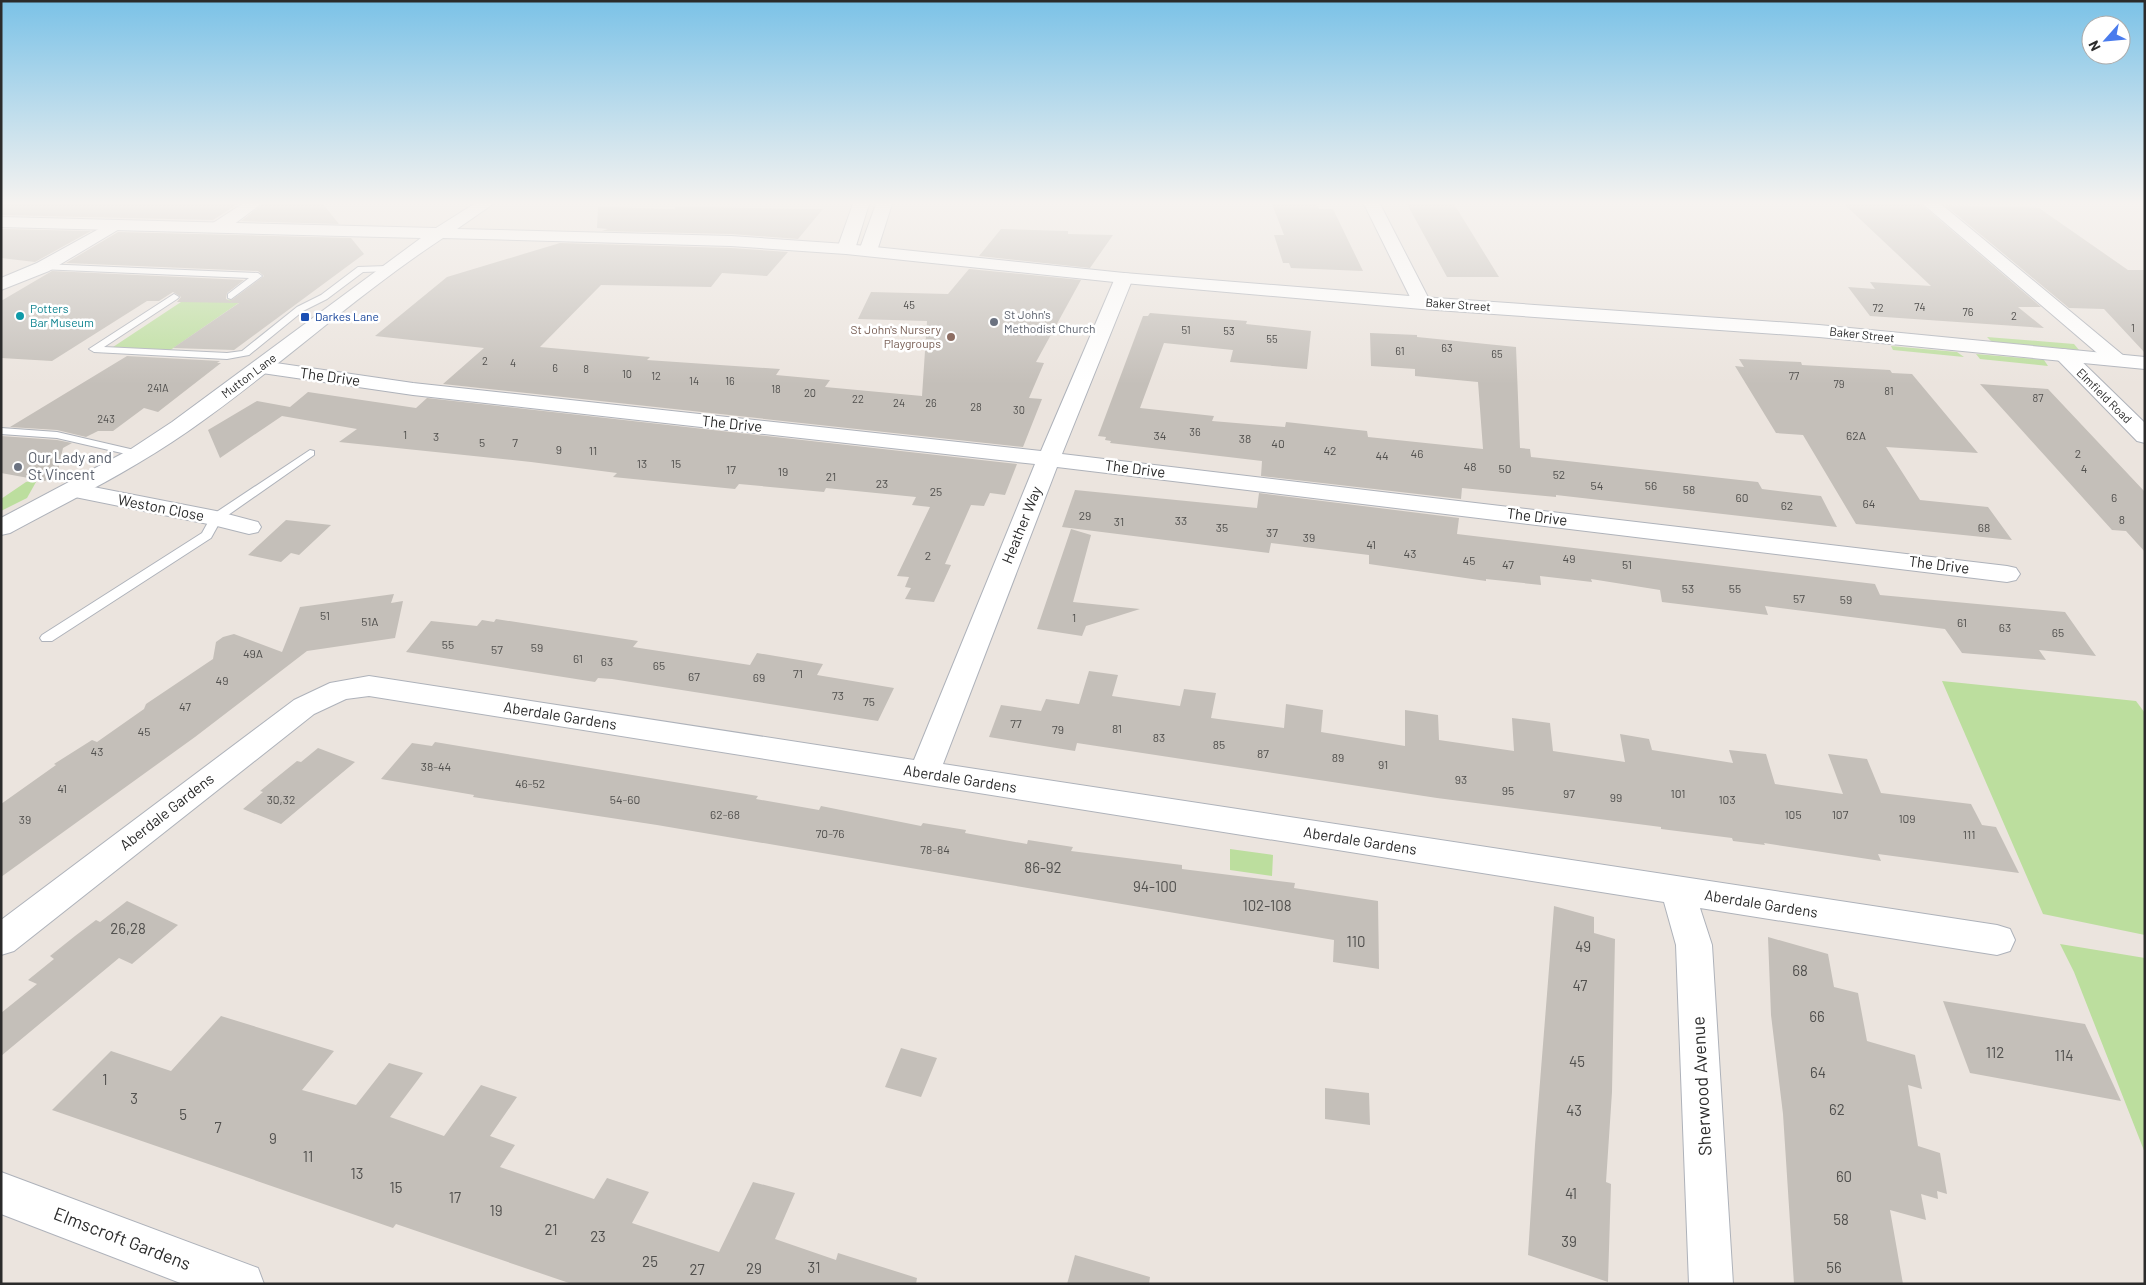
<svg xmlns="http://www.w3.org/2000/svg" width="2146" height="1285" viewBox="0 0 2146 1285" font-family="Barlow,sans-serif">
<style>
.green{fill:#bcde9e}
.building{fill:#c4bfb9}
.lines{fill:none;stroke-linecap:round;stroke-linejoin:round}
.lane-casing{stroke:#aeb2ba;stroke-width:2}
.street-casing{stroke:#aeb2ba;stroke-width:2}
.secondary-casing{stroke:#aeb2ba;stroke-width:2}
.lane{fill:#fff;fill-rule:evenodd}
.street{fill:#fff;fill-rule:evenodd}
.secondary{fill:#fff;fill-rule:evenodd}
.culture-dot{fill:#0f9aa8;stroke:#fff;stroke-width:2}
.transit-dot{fill:#1a4fb4;stroke:#fff;stroke-width:2}
.worship-dot{fill:#6b7280;stroke:#fff;stroke-width:2}
.education-dot{fill:#8d6e63;stroke:#fff;stroke-width:2}
.labels{text-anchor:middle;stroke-width:5;stroke-linejoin:round;paint-order:stroke}
.far-number-label{font-size:11px;fill:#51504e}
.far-street-label{font-size:12px;fill:#2b2b2b;stroke:#fff}
.far-culture-label{font-size:12px;fill:#0d838f;stroke:#fff;text-anchor:start}
.far-worship-label{font-size:12px;fill:#5b616d;stroke:#fff;text-anchor:start}
.far-transit-label{font-size:12px;fill:#164399;stroke:#fff;text-anchor:start}
.far-education-label{font-size:12px;fill:#785e54;stroke:#fff;text-anchor:end}
.number-label{font-size:12px;fill:#51504e}
.street-label{font-size:15px;fill:#2b2b2b;stroke:#fff}
.worship-label{font-size:15px;fill:#5b616d;stroke:#fff;text-anchor:start}
.near-number-label{font-size:15px;fill:#51504e}
.near-street-label{font-size:18px;fill:#2b2b2b;stroke:#fff}
</style>
<rect width="100%" height="100%" fill="#ebe4de"/>
<path class="green" d="M 204,299 L 243,300 L 169,351 L 113,347 L 181,302 Z
M 1987,337 L 2074,344 L 2079,350 L 1992,342 Z
M 1891,346 L 1957,352 L 1964,357 L 1893,350 Z
M 1976,354 L 2044,360 L 2048,366 L 1980,359 Z
M 31,481 L 36,482 L 27,498 L 1,511 L 1,499 L 26,482 Z
M 1942,681 L 2136,701 L 2145,713 L 2145,935 L 2043,914 Z
M 1230,849 L 1273,855 L 1272,876 L 1230,870 Z
M 2060,944 L 2145,958 L 2145,1153 L 2074,972 Z"/>
<path class="building" d="M 1,204 L 238,204 L 213,220 L 1,215 Z
M 263,204 L 323,204 L 339,224 L 241,221 Z
M 1272,204 L 1317,204 L 1319,209 L 1333,209 L 1363,271 L 1291,268 L 1289,263 L 1283,263 L 1274,235 L 1284,235 Z
M 1407,204 L 1454,204 L 1499,277 L 1447,277 Z
M 1844,204 L 1921,204 L 2041,307 L 2018,307 L 2044,328 L 1870,316 L 1848,287 L 1875,289 L 1870,282 L 1931,286 Z
M 1945,205 L 2039,208 L 2128,270 L 2145,270 L 2145,353 L 2104,309 L 2069,308 Z
M 598,207 L 675,209 L 676,207 L 823,209 L 798,239 L 731,234 L 602,231 L 608,229 L 597,228 Z
M 1,229 L 91,231 L 35,262 L 1,258 Z
M 1001,229 L 1068,231 L 1068,234 L 1113,235 L 1090,268 L 979,256 Z
M 118,232 L 351,238 L 364,254 L 234,350 L 173,348 L 239,303 L 177,302 L 181,297 L 173,292 L 159,301 L 147,301 L 52,361 L 1,358 L 1,301 L 52,271 L 244,280 L 227,293 L 226,299 L 230,301 L 264,276 L 258,271 L 66,263 Z
M 560,243 L 731,248 L 788,252 L 767,276 L 722,273 L 711,287 L 601,285 L 540,347 L 650,357 L 647,360 L 780,369 L 776,375 L 830,380 L 825,387 L 922,396 L 927,321 L 858,319 L 871,292 L 948,294 L 969,269 L 1081,280 L 1036,362 L 1044,363 L 1029,398 L 1042,399 L 1023,447 L 443,384 L 484,348 L 375,336 L 447,277 Z
M 1150,313 L 1247,321 L 1246,324 L 1311,331 L 1307,369 L 1230,362 L 1233,350 L 1164,343 L 1140,408 L 1214,416 L 1212,421 L 1285,427 L 1286,422 L 1367,431 L 1368,437 L 1483,449 L 1478,382 L 1415,376 L 1415,369 L 1371,366 L 1370,333 L 1417,335 L 1417,337 L 1516,347 L 1520,448 L 1530,449 L 1531,457 L 1758,482 L 1762,489 L 1821,496 L 1837,527 L 1556,495 L 1556,497 L 1462,488 L 1461,499 L 1261,476 L 1262,461 L 1110,443 L 1111,441 L 1105,440 L 1106,437 L 1098,436 L 1143,316 L 1148,316 Z
M 127,356 L 220,361 L 217,363 L 221,363 L 158,412 L 144,408 L 113,431 L 98,431 L 86,437 L 57,430 L 10,427 Z
M 1739,359 L 1801,362 L 1802,365 L 1890,370 L 1892,373 L 1912,374 L 1978,453 L 1886,447 L 1920,500 L 1988,507 L 2012,540 L 1856,524 L 1803,435 L 1776,433 L 1735,366 L 1744,367 Z
M 1980,384 L 2048,389 L 2145,492 L 2145,552 L 2126,531 L 2112,530 Z
M 308,392 L 416,408 L 427,398 L 1017,464 L 1005,495 L 990,493 L 984,506 L 971,505 L 945,564 L 951,565 L 934,602 L 905,599 L 911,588 L 905,587 L 909,577 L 897,576 L 930,507 L 912,505 L 916,497 L 826,488 L 824,492 L 739,484 L 735,489 L 613,477 L 617,473 L 531,462 L 339,442 L 357,429 L 282,416 L 220,458 L 208,430 L 257,401 L 290,407 Z
M 1,436 L 57,440 L 72,443 L 63,448 L 57,475 L 45,481 L 1,473 Z
M 1075,490 L 1257,508 L 1259,493 L 1459,518 L 1457,534 L 1875,584 L 1880,595 L 2065,612 L 2096,656 L 2039,650 L 2046,660 L 1962,653 L 1945,629 L 1765,606 L 1768,615 L 1662,602 L 1660,590 L 1591,579 L 1592,582 L 1540,576 L 1541,585 L 1486,579 L 1486,581 L 1369,564 L 1369,555 L 1271,543 L 1269,553 L 1062,527 Z
M 286,520 L 331,525 L 299,555 L 291,553 L 281,562 L 248,555 Z
M 1071,529 L 1091,535 L 1073,602 L 1140,609 L 1086,626 L 1082,636 L 1037,629 Z
M 394,594 L 391,603 L 403,601 L 395,638 L 307,651 L 195,737 L 1,877 L 1,804 L 56,765 L 54,764 L 92,740 L 97,742 L 144,709 L 146,704 L 213,659 L 216,642 L 223,637 L 234,634 L 282,652 L 300,607 Z
M 496,619 L 638,641 L 633,647 L 750,665 L 757,653 L 823,664 L 817,675 L 894,688 L 878,721 L 612,679 L 598,678 L 595,682 L 406,652 L 431,621 L 477,626 L 482,620 L 494,622 Z
M 1089,671 L 1118,675 L 1112,696 L 1180,706 L 1184,689 L 1216,693 L 1211,718 L 1284,728 L 1286,704 L 1323,710 L 1321,732 L 1405,746 L 1405,710 L 1438,715 L 1439,740 L 1514,751 L 1512,718 L 1550,723 L 1553,751 L 1625,762 L 1620,734 L 1649,739 L 1652,750 L 1733,763 L 1729,750 L 1766,754 L 1775,784 L 1843,794 L 1828,754 L 1867,759 L 1881,793 L 1971,804 L 1982,825 L 1996,827 L 2019,873 L 1878,854 L 1881,861 L 1764,843 L 1765,845 L 1733,841 L 1732,838 L 1661,829 L 1661,827 L 1437,798 L 1077,743 L 1075,751 L 989,737 L 1001,705 L 1041,711 L 1046,699 L 1079,704 Z
M 435,742 L 758,796 L 756,799 L 819,810 L 821,806 L 921,826 L 923,823 L 966,830 L 965,833 L 1027,844 L 1028,840 L 1073,847 L 1071,851 L 1182,865 L 1182,869 L 1295,883 L 1294,888 L 1378,901 L 1379,969 L 1333,962 L 1334,940 L 657,825 L 473,797 L 474,795 L 381,779 L 412,743 L 432,746 Z
M 318,748 L 355,762 L 281,824 L 243,809 L 263,792 L 260,791 L 297,761 L 301,762 Z
M 127,901 L 178,925 L 132,964 L 119,958 L 1,1056 L 1,1013 L 37,984 L 28,980 L 54,959 L 50,956 L 75,936 L 96,920 L 100,922 Z
M 1554,906 L 1594,917 L 1594,933 L 1615,939 L 1612,1092 L 1606,1182 L 1611,1184 L 1608,1282 L 1528,1255 L 1535,1145 Z
M 1768,937 L 1828,954 L 1834,987 L 1858,993 L 1867,1041 L 1915,1055 L 1922,1089 L 1908,1085 L 1918,1146 L 1940,1153 L 1947,1194 L 1937,1191 L 1938,1199 L 1921,1194 L 1926,1220 L 1890,1210 L 1903,1284 L 1794,1284 L 1783,1114 L 1771,1015 Z
M 1943,1001 L 2085,1024 L 2121,1101 L 1970,1073 Z
M 221,1016 L 334,1051 L 302,1090 L 356,1105 L 389,1063 L 423,1073 L 390,1117 L 444,1136 L 481,1085 L 517,1097 L 490,1136 L 515,1145 L 500,1167 L 594,1199 L 607,1178 L 649,1192 L 632,1223 L 719,1252 L 753,1182 L 795,1193 L 775,1239 L 836,1260 L 838,1253 L 917,1278 L 916,1284 L 572,1284 L 396,1224 L 393,1228 L 52,1110 L 111,1051 L 171,1071 Z
M 901,1048 L 937,1058 L 921,1097 L 885,1087 Z
M 1325,1088 L 1369,1093 L 1370,1125 L 1325,1119 Z
M 1075,1255 L 1150,1277 L 1149,1284 L 1067,1284 Z"/>
<g class="lines">
<g class="lane-casing">
<path id="lane" d="M 43,264 L 258,273 L 262,276 L 231,299 L 228,298 L 228,294 L 249,278 L 40,269 L 39,267 Z
M 387,266 L 391,269 L 390,271 L 363,272 L 327,299 L 303,311 L 249,355 L 227,359 L 94,352 L 89,349 L 174,294 L 179,297 L 177,299 L 104,347 L 227,353 L 242,351 L 297,307 L 321,295 L 358,267 Z
M 1,428 L 57,432 L 143,452 L 145,454 L 139,457 L 57,438 L 1,434 Z
M 310,450 L 314,451 L 314,455 L 221,520 L 211,538 L 52,641 L 42,641 L 40,638 L 42,635 L 202,533 L 212,515 Z"/>
</g>
<g class="street-casing">
<path id="street" d="M 242,204 L 261,204 L 225,231 L 213,231 L 211,227 L 213,223 Z
M 853,204 L 869,204 L 855,249 L 852,253 L 840,253 L 837,249 Z
M 876,204 L 892,204 L 877,251 L 874,255 L 862,255 L 859,251 Z
M 1364,204 L 1380,204 L 1431,303 L 1429,307 L 1415,307 L 1413,303 Z
M 1923,204 L 1941,204 L 2124,356 L 2127,360 L 2124,364 L 2117,366 L 2110,364 Z
M 115,220 L 121,222 L 123,225 L 121,228 L 49,271 L 1,290 L 1,278 L 37,263 Z
M 1124,273 L 1130,274 L 1133,278 L 1062,454 L 2007,566 L 2016,568 L 2020,574 L 2016,580 L 2007,582 L 1057,467 L 943,764 L 1997,925 L 2010,929 L 2015,940 L 2010,951 L 1997,955 L 1700,908 L 1712,945 L 1733,1284 L 1689,1284 L 1676,945 L 1664,902 L 369,696 L 346,699 L 314,714 L 14,951 L 1,955 L 1,920 L 294,700 L 330,683 L 369,676 L 914,760 L 1035,464 L 413,395 L 262,373 L 255,371 L 252,367 L 255,363 L 262,361 L 413,383 L 1041,451 L 1115,278 L 1118,274 Z
M 2064,349 L 2071,351 L 2145,423 L 2145,443 L 2137,441 L 2057,359 L 2054,355 L 2057,351 Z
M 73,483 L 216,511 L 258,522 L 261,527 L 258,532 L 249,534 L 213,525 L 65,495 L 61,490 L 65,485 Z
M 1,1172 L 258,1268 L 264,1284 L 183,1284 L 1,1214 Z"/>
</g>
<g class="secondary-casing">
<path id="secondary" d="M 474,204 L 493,204 L 457,229 L 731,236 L 846,244 L 1124,273 L 1422,297 L 1819,325 L 2145,357 L 2145,369 L 1819,337 L 1422,309 L 1124,283 L 846,254 L 731,246 L 443,238 C 353,297 275,371 187,432 C 131,471 69,501 10,533 L 1,535 L 1,518 L 131,449 L 172,422 L 421,238 L 1,227 L 1,217 L 436,228 Z"/>
</g>
<use href="#lane" class="lane"/>
<use href="#street" class="street"/>
<use href="#secondary" class="secondary"/>
</g>
<linearGradient id="sky" x2="0" y2="1"><stop stop-color="#7bc2e7"/><stop offset="0.53" stop-color="#f6f3f0"/><stop offset="1" stop-color="#f6f3f0" stop-opacity="0"/></linearGradient>
<rect width="2146" height="384" fill="url(#sky)"/>
<circle class="culture-dot" cx="20" cy="316" r="5"/>
<rect class="transit-dot" x="300" y="312" width="10" height="10" rx="2.5"/>
<g class="worship-dot">
<circle cx="994" cy="322" r="5"/>
<circle cx="18" cy="467" r="5"/>
</g>
<circle class="education-dot" cx="951" cy="337" r="5"/>
<g class="labels">
<g class="far-number-label">
<text x="909" y="309">45</text>
<text x="1920" y="311">74</text>
<text x="1878" y="312">72</text>
<text x="1968" y="316">76</text>
<text x="2014" y="320">2</text>
<text x="2133" y="332">1</text>
<text x="1186" y="334">51</text>
<text x="1229" y="335">53</text>
<text x="1272" y="343">55</text>
<text x="1447" y="352">63</text>
<text x="1400" y="355">61</text>
<text x="1497" y="358">65</text>
<text x="485" y="365">2</text>
<text x="513" y="367">4</text>
<text x="555" y="372">6</text>
<text x="586" y="373">8</text>
<text x="627" y="378">10</text>
<text x="656" y="380">12</text>
<text x="1794" y="380">77</text>
<text x="694" y="385">14</text>
<text x="730" y="385">16</text>
<text x="1839" y="388">79</text>
<text x="158" y="392">241A</text>
<text x="776" y="393">18</text>
<text x="1889" y="395">81</text>
<text x="810" y="397">20</text>
<text x="2038" y="402">87</text>
<text x="858" y="403">22</text>
<text x="899" y="407">24</text>
<text x="931" y="407">26</text>
<text x="976" y="411">28</text>
<text x="1019" y="414">30</text>
<text x="106" y="423">243</text>
<text x="1195" y="436">36</text>
</g>
<g class="far-street-label">
<text transform="translate(1458 305) rotate(4)" y="4">Baker Street</text>
<text transform="translate(1862 335) rotate(6)" y="4">Baker Street</text>
<text transform="translate(249 376) rotate(-37)" y="4">Mutton Lane</text>
<text transform="translate(2104 396) rotate(45)" y="4">Elmfield Road</text>
</g>
<g class="far-culture-label">
<text x="30" y="313">Potters<tspan x="30" dy="14">Bar Museum</tspan></text>
</g>
<g class="far-worship-label">
<text x="1004" y="319">St John's<tspan x="1004" dy="14">Methodist Church</tspan></text>
</g>
<g class="far-transit-label">
<text x="315" y="321">Darkes Lane</text>
</g>
<g class="far-education-label">
<text x="941" y="334">St John's Nursery<tspan x="941" dy="14">Playgroups</tspan></text>
</g>
<g class="number-label">
<text x="405" y="439">1</text>
<text x="1160" y="440">34</text>
<text x="1856" y="440">62A</text>
<text x="436" y="441">3</text>
<text x="1245" y="443">38</text>
<text x="482" y="447">5</text>
<text x="515" y="447">7</text>
<text x="1278" y="448">40</text>
<text x="559" y="454">9</text>
<text x="593" y="455">11</text>
<text x="1330" y="455">42</text>
<text x="1417" y="458">46</text>
<text x="2078" y="458">2</text>
<text x="1382" y="460">44</text>
<text x="642" y="468">13</text>
<text x="676" y="468">15</text>
<text x="1470" y="471">48</text>
<text x="1505" y="473">50</text>
<text x="2084" y="473">4</text>
<text x="731" y="474">17</text>
<text x="783" y="476">19</text>
<text x="1559" y="479">52</text>
<text x="831" y="481">21</text>
<text x="882" y="488">23</text>
<text x="1597" y="490">54</text>
<text x="1651" y="490">56</text>
<text x="1689" y="494">58</text>
<text x="936" y="496">25</text>
<text x="1742" y="502">60</text>
<text x="2114" y="502">6</text>
<text x="1869" y="508">64</text>
<text x="1787" y="510">62</text>
<text x="1085" y="520">29</text>
<text x="2122" y="524">8</text>
<text x="1181" y="525">33</text>
<text x="1119" y="526">31</text>
<text x="1222" y="532">35</text>
<text x="1984" y="532">68</text>
<text x="1272" y="537">37</text>
<text x="1309" y="542">39</text>
<text x="1371" y="549">41</text>
<text x="1410" y="558">43</text>
<text x="928" y="560">2</text>
<text x="1569" y="563">49</text>
<text x="1469" y="565">45</text>
<text x="1508" y="569">47</text>
<text x="1627" y="569">51</text>
<text x="1688" y="593">53</text>
<text x="1735" y="593">55</text>
<text x="1799" y="603">57</text>
<text x="1846" y="604">59</text>
<text x="325" y="620">51</text>
<text x="1074" y="622">1</text>
<text x="370" y="626">51A</text>
<text x="1962" y="627">61</text>
<text x="2005" y="632">63</text>
<text x="2058" y="637">65</text>
<text x="448" y="649">55</text>
<text x="537" y="652">59</text>
<text x="497" y="654">57</text>
<text x="253" y="658">49A</text>
<text x="578" y="663">61</text>
<text x="607" y="666">63</text>
<text x="659" y="670">65</text>
<text x="798" y="678">71</text>
<text x="694" y="681">67</text>
<text x="759" y="682">69</text>
<text x="222" y="685">49</text>
<text x="838" y="700">73</text>
<text x="869" y="706">75</text>
<text x="185" y="711">47</text>
<text x="1016" y="728">77</text>
<text x="1117" y="733">81</text>
<text x="1058" y="734">79</text>
<text x="144" y="736">45</text>
<text x="1159" y="742">83</text>
<text x="1219" y="749">85</text>
<text x="97" y="756">43</text>
<text x="1263" y="758">87</text>
<text x="1338" y="762">89</text>
<text x="1383" y="769">91</text>
<text x="436" y="771">38-44</text>
<text x="1461" y="784">93</text>
<text x="530" y="788">46-52</text>
<text x="62" y="793">41</text>
<text x="1508" y="795">95</text>
<text x="1569" y="798">97</text>
<text x="1678" y="798">101</text>
<text x="1616" y="802">99</text>
<text x="281" y="804">30,32</text>
<text x="625" y="804">54-60</text>
<text x="1727" y="804">103</text>
<text x="725" y="819">62-68</text>
<text x="1793" y="819">105</text>
<text x="1840" y="819">107</text>
<text x="1907" y="823">109</text>
<text x="25" y="824">39</text>
<text x="830" y="838">70-76</text>
<text x="1969" y="839">111</text>
<text x="935" y="854">78-84</text>
</g>
<g class="street-label">
<text transform="translate(330 377) rotate(8)" y="5">The Drive</text>
<text transform="translate(732 424) rotate(6)" y="5">The Drive</text>
<text transform="translate(1135 469) rotate(7)" y="5">The Drive</text>
<text transform="translate(161 508) rotate(11)" y="5">Weston Close</text>
<text transform="translate(1537 517) rotate(7)" y="5">The Drive</text>
<text transform="translate(1022 525) rotate(-68)" y="5">Heather Way</text>
<text transform="translate(1939 565) rotate(7)" y="5">The Drive</text>
<text transform="translate(560 716) rotate(9)" y="5">Aberdale Gardens</text>
<text transform="translate(960 779) rotate(9)" y="5">Aberdale Gardens</text>
<text transform="translate(167 812) rotate(-38)" y="5">Aberdale Gardens</text>
<text transform="translate(1360 841) rotate(9)" y="5">Aberdale Gardens</text>
<text transform="translate(1761 904) rotate(9)" y="5">Aberdale Gardens</text>
</g>
<g class="worship-label">
<text x="28" y="463">Our Lady and<tspan x="28" dy="17">St Vincent</tspan></text>
</g>
<g class="near-number-label">
<text x="1043" y="873">86-92</text>
<text x="1155" y="892">94-100</text>
<text x="1267" y="911">102-108</text>
<text x="128" y="934">26,28</text>
<text x="1356" y="947">110</text>
<text x="1583" y="952">49</text>
<text x="1800" y="976">68</text>
<text x="1580" y="991">47</text>
<text x="1817" y="1022">66</text>
<text x="1995" y="1058">112</text>
<text x="2064" y="1061">114</text>
<text x="1577" y="1067">45</text>
<text x="1818" y="1078">64</text>
<text x="105" y="1085">1</text>
<text x="134" y="1104">3</text>
<text x="1837" y="1115">62</text>
<text x="1574" y="1116">43</text>
<text x="183" y="1120">5</text>
<text x="218" y="1133">7</text>
<text x="273" y="1144">9</text>
<text x="308" y="1162">11</text>
<text x="357" y="1179">13</text>
<text x="1844" y="1182">60</text>
<text x="396" y="1193">15</text>
<text x="1571" y="1199">41</text>
<text x="455" y="1203">17</text>
<text x="496" y="1216">19</text>
<text x="1841" y="1225">58</text>
<text x="551" y="1235">21</text>
<text x="598" y="1242">23</text>
<text x="1569" y="1247">39</text>
<text x="650" y="1267">25</text>
<text x="814" y="1273">31</text>
<text x="1834" y="1273">56</text>
<text x="754" y="1274">29</text>
<text x="697" y="1275">27</text>
</g>
<g class="near-street-label">
<text transform="translate(1702 1086) rotate(-93)" y="6">Sherwood Avenue</text>
<text transform="translate(122 1239) rotate(21)" y="6">Elmscroft Gardens</text>
</g>
</g>
<rect width="2146" height="1285" fill="none" stroke="#2b2b2b" stroke-width="5"/>
<g transform="translate(2106 40) rotate(243)"><circle r="24" fill="#ffffff" stroke="#aaaaaa"/>
<path d="M0-4L9 19L0 12L-9 19Z" fill="#497bed"/>
<text y="-8" font-size="14" font-weight="bold" text-anchor="middle" fill="#2b2b2b">N</text>
</g>
</svg>
